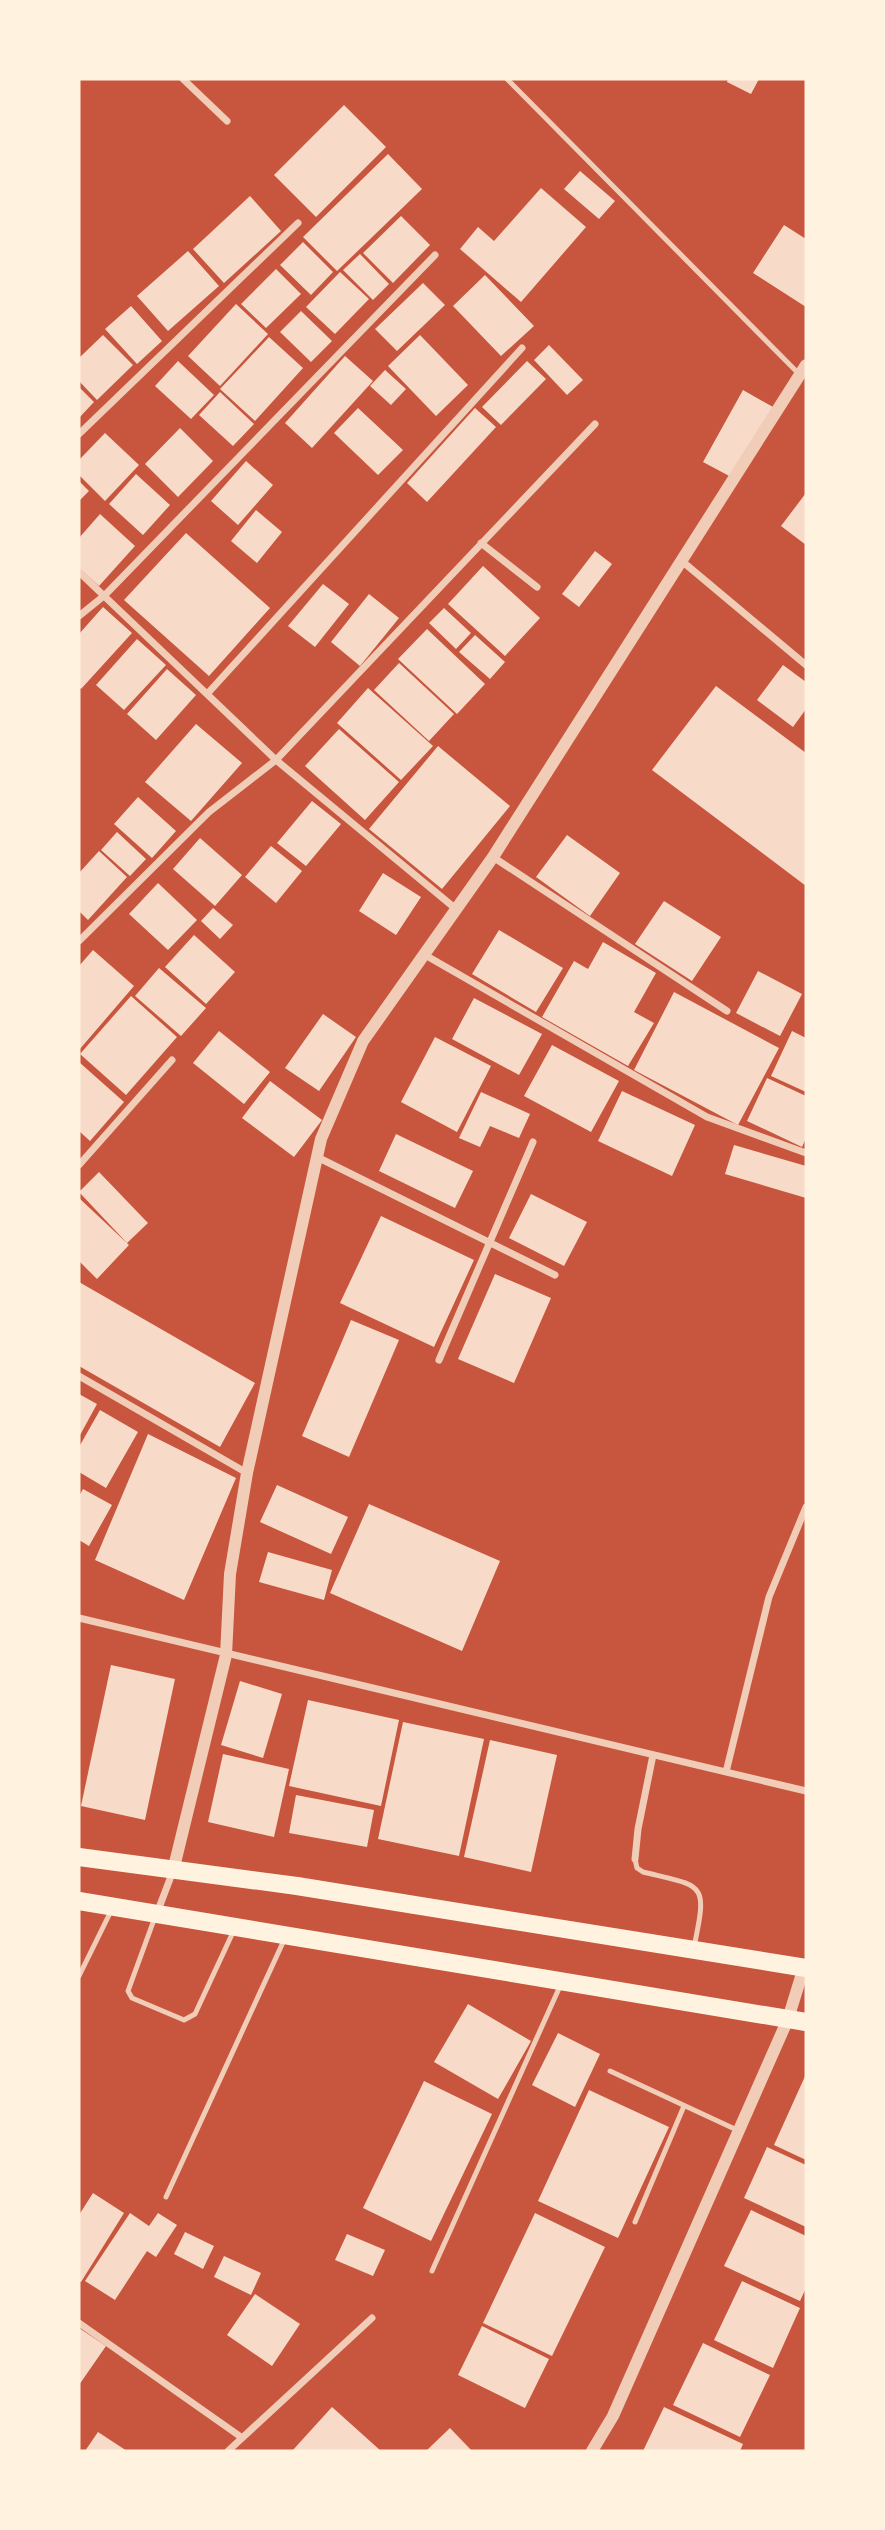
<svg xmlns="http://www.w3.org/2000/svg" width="885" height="2530" viewBox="0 0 885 2530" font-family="'Titillium Web',sans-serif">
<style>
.building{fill:#f7dbc8}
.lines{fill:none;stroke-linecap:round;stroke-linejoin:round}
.service{stroke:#f1ccb7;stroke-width:5}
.minor{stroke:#f1ccb7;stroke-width:7}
.tertiary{stroke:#f1ccb7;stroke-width:12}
.primary{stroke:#fff3e0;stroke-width:18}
</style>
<rect width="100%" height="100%" fill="#c8553d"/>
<path class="building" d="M 728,79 L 759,79 L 751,94 L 727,82 Z
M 344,105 L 386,147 L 316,217 L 274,175 Z
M 388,154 L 422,189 L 337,271 L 303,237 Z
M 580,171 L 615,201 L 599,219 L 564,189 Z
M 541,188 L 586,227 L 521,302 L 460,249 L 478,227 L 494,241 Z
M 250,196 L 281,231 L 224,283 L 193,249 Z
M 401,216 L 430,245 L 393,283 L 363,253 Z
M 784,225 L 806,239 L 806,307 L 753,273 Z
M 303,242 L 333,272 L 311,295 L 280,265 Z
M 188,251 L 219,286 L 168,331 L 137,296 Z
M 360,254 L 389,284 L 373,300 L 343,270 Z
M 276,269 L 301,294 L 266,328 L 241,304 Z
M 340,272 L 369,299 L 335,334 L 306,307 Z
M 485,275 L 534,326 L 501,356 L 453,306 Z
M 423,283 L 445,305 L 397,351 L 375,329 Z
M 236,304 L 268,334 L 220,386 L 188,356 Z
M 131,306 L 162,341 L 137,364 L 105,329 Z
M 301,311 L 332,341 L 311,362 L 280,332 Z
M 103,335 L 133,365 L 97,400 L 79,381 L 79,358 Z
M 420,335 L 468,385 L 436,416 L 388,366 Z
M 269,337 L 303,368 L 255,421 L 220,389 Z
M 549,345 L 583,380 L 567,395 L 534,360 Z
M 345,356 L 373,381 L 312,448 L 285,423 Z
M 178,361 L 214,395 L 191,419 L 155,386 Z
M 527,361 L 546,379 L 501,425 L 482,407 Z
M 385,370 L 406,389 L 391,405 L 370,386 Z
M 79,387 L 94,402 L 79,418 Z
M 743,390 L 773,407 L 733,478 L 703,462 Z
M 220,392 L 254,424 L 233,446 L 199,415 Z
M 358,408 L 403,450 L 378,475 L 334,433 Z
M 475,408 L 496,427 L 427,502 L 407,483 Z
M 180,428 L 213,461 L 178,497 L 145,464 Z
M 105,433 L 139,465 L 105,501 L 79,475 L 79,460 Z
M 246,461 L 273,485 L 238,525 L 211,501 Z
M 136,474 L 170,505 L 143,535 L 109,504 Z
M 79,481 L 89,491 L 79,501 Z
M 806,493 L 806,545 L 781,526 Z
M 256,510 L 282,532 L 257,563 L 231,541 Z
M 100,514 L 135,546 L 99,586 L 79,568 L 79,538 Z
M 186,533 L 270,608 L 209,676 L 124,600 Z
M 595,551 L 612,564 L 579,607 L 562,594 Z
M 483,566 L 540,618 L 505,656 L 448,604 Z
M 323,584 L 349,604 L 315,647 L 288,626 Z
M 369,594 L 399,618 L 360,666 L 331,642 Z
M 103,607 L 132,633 L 81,689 L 79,686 L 79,634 Z
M 444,608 L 471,633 L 456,649 L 429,623 Z
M 427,629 L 485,684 L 457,714 L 398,659 Z
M 475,635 L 505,662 L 490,679 L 459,652 Z
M 137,639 L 166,665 L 124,710 L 96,685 Z
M 399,663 L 454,714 L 429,741 L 374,690 Z
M 783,665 L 806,682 L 806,709 L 793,727 L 757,700 Z
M 167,669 L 196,695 L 156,740 L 127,714 Z
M 716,686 L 806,753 L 806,886 L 652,770 Z
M 368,688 L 433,746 L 401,780 L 337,723 Z
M 196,724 L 242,763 L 191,821 L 145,782 Z
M 339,729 L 399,782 L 365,820 L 305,766 Z
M 438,746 L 510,806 L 442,889 L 369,829 Z
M 138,797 L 176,831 L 152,858 L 114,824 Z
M 312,801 L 341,824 L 306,866 L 277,843 Z
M 117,832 L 146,859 L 130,876 L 101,850 Z
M 567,835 L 620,873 L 590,916 L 536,877 Z
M 200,838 L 242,875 L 215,906 L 173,869 Z
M 271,846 L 302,871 L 276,903 L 245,877 Z
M 99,851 L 127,877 L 88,920 L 79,911 L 79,873 Z
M 383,873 L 421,897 L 396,935 L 359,911 Z
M 158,883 L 197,920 L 168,950 L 129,914 Z
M 664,901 L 721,937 L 692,981 L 635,944 Z
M 213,908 L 233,925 L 220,939 L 201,921 Z
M 499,930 L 563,968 L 536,1012 L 472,974 Z
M 194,935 L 235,972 L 206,1004 L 165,967 Z
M 603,942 L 656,973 L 634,1012 L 654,1023 L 628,1066 L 542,1017 L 574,961 L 588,969 Z
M 93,950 L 134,986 L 79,1050 L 79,966 Z
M 159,968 L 206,1008 L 181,1036 L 135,996 Z
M 758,971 L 802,994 L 780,1036 L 736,1013 Z
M 674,992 L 779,1048 L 738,1125 L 634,1070 Z
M 131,996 L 177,1037 L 126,1095 L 80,1054 Z
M 474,998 L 542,1034 L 519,1075 L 452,1039 Z
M 323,1014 L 356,1037 L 319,1091 L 285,1068 Z
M 219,1031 L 270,1072 L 244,1104 L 193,1063 Z
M 792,1031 L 806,1038 L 806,1092 L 771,1076 Z
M 435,1037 L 491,1066 L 457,1132 L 401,1102 Z
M 552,1045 L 619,1081 L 591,1132 L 524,1096 Z
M 79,1062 L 124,1102 L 90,1141 L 79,1131 Z
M 767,1078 L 806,1096 L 806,1138 L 802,1147 L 747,1121 Z
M 270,1081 L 322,1120 L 294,1157 L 242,1118 Z
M 622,1091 L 695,1125 L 672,1176 L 598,1141 Z
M 481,1092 L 530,1114 L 519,1138 L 490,1126 L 480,1147 L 459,1138 Z
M 396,1134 L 473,1171 L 455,1208 L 379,1171 Z
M 734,1145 L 806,1166 L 806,1198 L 725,1174 Z
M 99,1172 L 148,1223 L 127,1243 L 79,1192 Z
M 531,1194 L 587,1222 L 564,1266 L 509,1238 Z
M 79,1198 L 129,1245 L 97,1279 L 79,1261 Z
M 381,1216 L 474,1260 L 434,1347 L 340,1303 Z
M 495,1274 L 551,1298 L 514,1383 L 458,1359 Z
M 79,1282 L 255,1383 L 220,1447 L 79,1366 Z
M 351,1320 L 399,1340 L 349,1457 L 302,1436 Z
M 79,1394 L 97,1404 L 79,1437 Z
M 100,1410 L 138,1432 L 106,1488 L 79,1472 L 79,1447 Z
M 148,1434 L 236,1478 L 184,1600 L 95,1560 Z
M 277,1485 L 348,1517 L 331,1554 L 260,1522 Z
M 83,1489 L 112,1505 L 89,1546 L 79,1540 L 79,1496 Z
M 369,1504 L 500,1561 L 462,1651 L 330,1593 Z
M 268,1552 L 332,1570 L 324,1600 L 259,1582 Z
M 111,1665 L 175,1679 L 145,1820 L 81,1806 Z
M 240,1681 L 282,1694 L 263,1758 L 221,1745 Z
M 308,1700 L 399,1720 L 381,1806 L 289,1786 Z
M 403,1722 L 484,1739 L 459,1856 L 378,1839 Z
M 490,1740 L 557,1755 L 531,1872 L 464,1857 Z
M 223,1754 L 289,1769 L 274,1837 L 208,1822 Z
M 296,1795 L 374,1810 L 367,1847 L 289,1833 Z
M 468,2004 L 531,2041 L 498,2099 L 434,2062 Z
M 558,2033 L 600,2054 L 575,2107 L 532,2085 Z
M 806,2074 L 806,2160 L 774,2145 Z
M 424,2081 L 492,2114 L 431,2241 L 363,2208 Z
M 589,2090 L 669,2127 L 618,2238 L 538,2201 Z
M 767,2147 L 806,2165 L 806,2227 L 744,2198 Z
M 93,2193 L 124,2213 L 81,2282 L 79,2281 L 79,2215 Z
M 751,2210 L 806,2236 L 806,2288 L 800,2301 L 724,2266 Z
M 130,2213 L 149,2226 L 158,2213 L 177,2225 L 156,2257 L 147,2251 L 115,2300 L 85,2281 Z
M 535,2213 L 605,2247 L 552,2356 L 483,2323 Z
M 185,2232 L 214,2246 L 203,2269 L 174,2254 Z
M 347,2234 L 385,2250 L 373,2276 L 335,2260 Z
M 224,2256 L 261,2273 L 251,2295 L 214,2277 Z
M 742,2281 L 800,2308 L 773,2368 L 714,2340 Z
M 255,2294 L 300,2324 L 272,2366 L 227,2335 Z
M 482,2326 L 549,2359 L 525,2408 L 458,2375 Z
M 79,2328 L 106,2346 L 79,2385 Z
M 703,2343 L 770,2375 L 740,2437 L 673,2405 Z
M 332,2407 L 381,2451 L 292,2451 Z
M 664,2407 L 743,2444 L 740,2451 L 643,2451 Z
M 450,2428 L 472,2451 L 426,2451 Z
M 98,2432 L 127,2451 L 85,2451 Z"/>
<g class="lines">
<path class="service" d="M 507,79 L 800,375
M 635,1859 L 637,1868 L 643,1872 C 704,1887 708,1881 694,1947
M 155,1917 L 128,1991 L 132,1998 L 184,2020 L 195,2014 L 234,1930
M 79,1976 L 112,1909
M 610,2071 L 737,2130
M 166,2197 L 285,1938
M 635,2222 L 684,2106
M 432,2271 L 561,1984"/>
<path class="minor" d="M 183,79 L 227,121
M 79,434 L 298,223
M 481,543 L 537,587
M 683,562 L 806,665
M 79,572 L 276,760 L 456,909
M 79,616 L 105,595 L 435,255
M 208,693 L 522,348
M 493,857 L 727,1011
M 79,941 L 209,812 L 276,760 L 595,424
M 425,955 L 707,1117 L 806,1153
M 317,1157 L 555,1275
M 79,1165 L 172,1060
M 439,1360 L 533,1142
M 79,1376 L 247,1473
M 79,1618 L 806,1791
M 726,1772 L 769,1597 L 806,1507
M 635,1859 L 638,1829 L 653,1755
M 157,1913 L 173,1871
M 79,2323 L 241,2437
M 228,2451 L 372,2318"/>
<path class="tertiary" d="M 173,1871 L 226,1655 L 230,1574 L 247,1473 L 321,1139 L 363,1041 L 493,857 L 806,365
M 592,2451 L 613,2416 L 788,2019 L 804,1967"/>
<path class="primary" d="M 79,1857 L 297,1886 L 806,1968
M 79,1901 L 806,2022"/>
</g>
<rect width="885" height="2530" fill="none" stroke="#fff3e0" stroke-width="161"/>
</svg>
